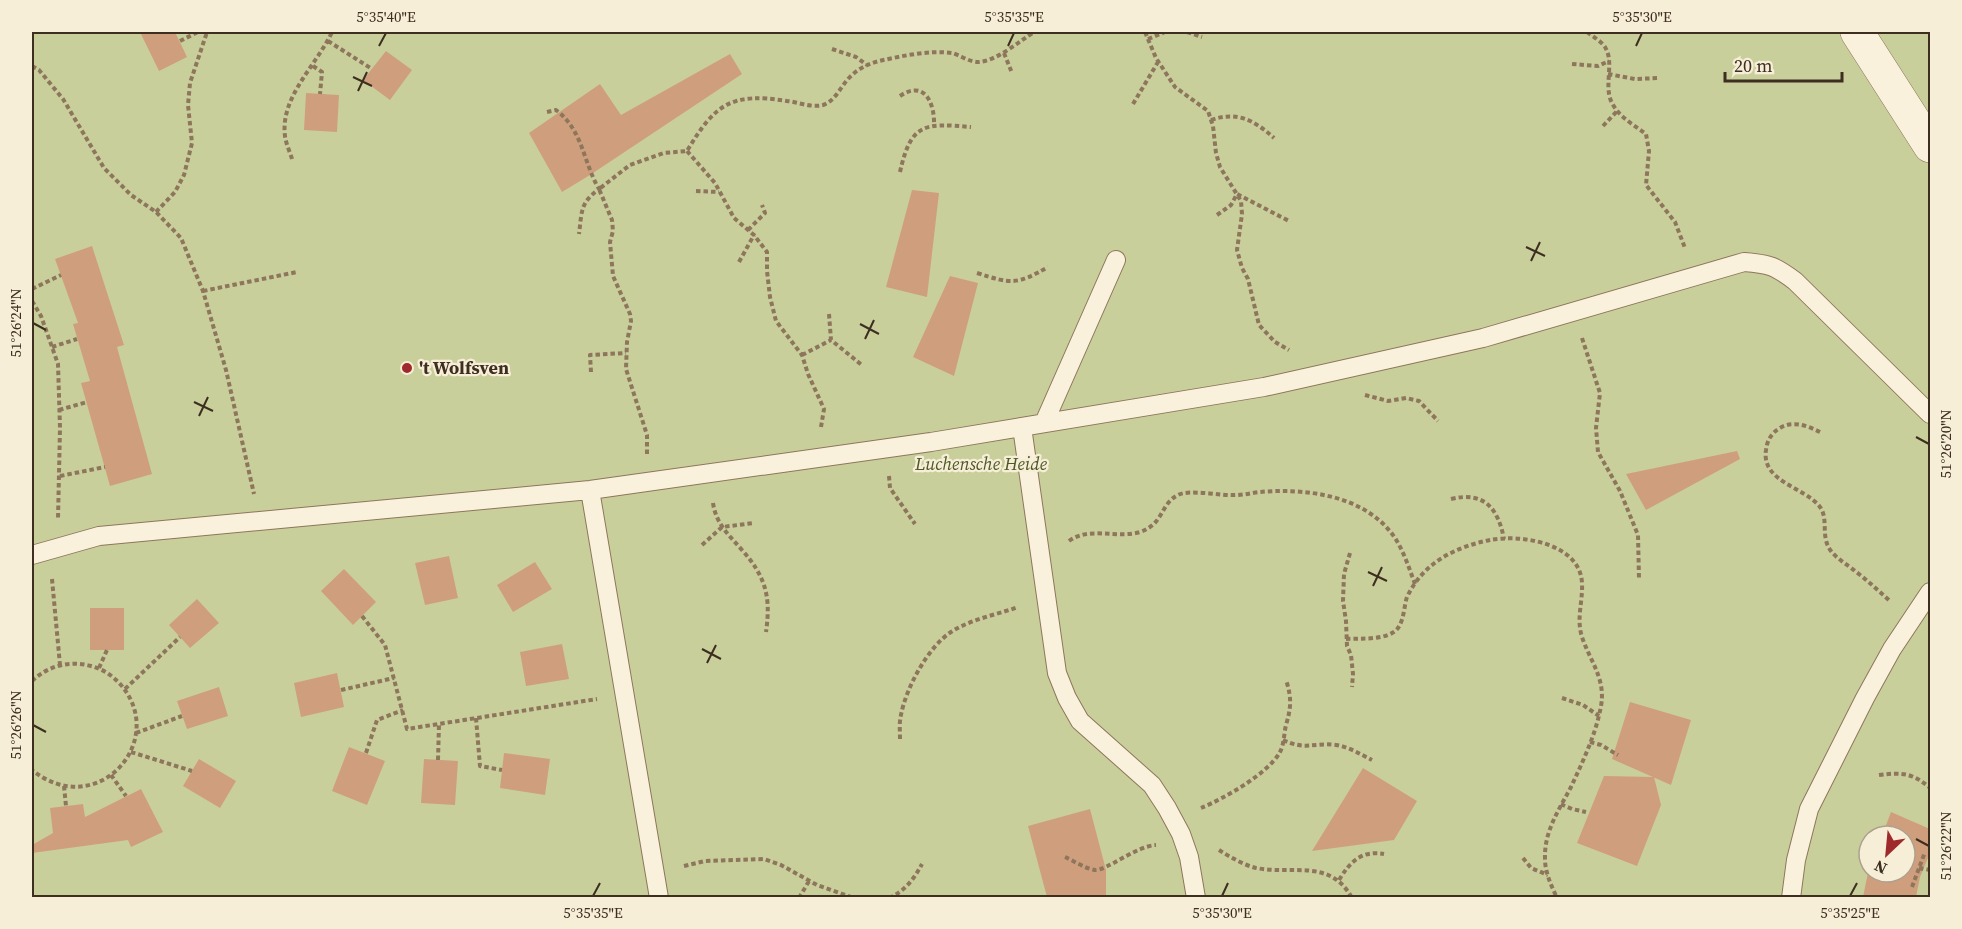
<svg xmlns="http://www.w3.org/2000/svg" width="1962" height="929" viewBox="0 0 1962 929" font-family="'Source Serif 4',serif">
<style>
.green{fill:#c9cf9b;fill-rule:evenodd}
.building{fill:#cf9f7d}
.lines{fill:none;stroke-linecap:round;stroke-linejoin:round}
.lane-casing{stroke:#8d765c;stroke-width:20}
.street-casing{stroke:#8d765c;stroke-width:34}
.path{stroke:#8d765c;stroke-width:4;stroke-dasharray:4.5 3;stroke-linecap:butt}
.lane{stroke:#faf1dc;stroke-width:18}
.street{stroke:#faf1dc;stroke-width:33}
.ticks{fill:none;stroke:#3d2e20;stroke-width:2}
.poi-dot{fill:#9e2a2b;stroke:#f7eed8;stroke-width:2}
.labels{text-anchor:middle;stroke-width:4.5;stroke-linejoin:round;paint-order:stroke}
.poi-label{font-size:18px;font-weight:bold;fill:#3d2e20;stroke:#f7eed8;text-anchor:start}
.park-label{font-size:18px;font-style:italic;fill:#4d5a26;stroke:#f7eed8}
.neatline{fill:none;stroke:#3d2e20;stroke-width:2}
.ticks-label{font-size:15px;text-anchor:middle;fill:#3d2e20}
</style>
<rect width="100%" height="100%" fill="#f0e4c8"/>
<path class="green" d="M 32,32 L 1930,32 L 1930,897 L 32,897 ZM 1869,836 L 1905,836 L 1905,872 L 1869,872 Z"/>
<path class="building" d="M 140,32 L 175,32 L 187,57 L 159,71 Z
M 386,51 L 412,70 L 390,100 L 363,80 Z
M 730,54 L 742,74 L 590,175 L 562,192 L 529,133 L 600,84 L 621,115 Z
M 306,93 L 339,95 L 337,132 L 304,130 Z
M 912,190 L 939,193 L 927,297 L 886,287 Z
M 92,246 L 124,345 L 117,347 L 152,474 L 110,486 L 81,383 L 90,381 L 73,324 L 78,323 L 55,259 Z
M 950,276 L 978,283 L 954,376 L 913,357 Z
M 1737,451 L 1740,459 L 1646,510 L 1626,474 Z
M 449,556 L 458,598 L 425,605 L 415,563 Z
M 535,562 L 552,589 L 513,612 L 497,585 Z
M 344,569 L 376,602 L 353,625 L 321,591 Z
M 197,599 L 219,623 L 190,648 L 169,625 Z
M 90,608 L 124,608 L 124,650 L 90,650 Z
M 562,644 L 569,679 L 526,686 L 520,652 Z
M 337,673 L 344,707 L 301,717 L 294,683 Z
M 219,687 L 228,716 L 187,729 L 177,701 Z
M 1630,702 L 1691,720 L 1671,785 L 1612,759 Z
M 349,747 L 385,761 L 367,805 L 332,791 Z
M 504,753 L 550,759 L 545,795 L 500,788 Z
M 199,759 L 236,781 L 220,808 L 183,786 Z
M 424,759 L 458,761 L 455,805 L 421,803 Z
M 1363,768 L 1417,801 L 1394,840 L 1312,851 Z
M 1604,776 L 1654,777 L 1661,805 L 1637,866 L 1577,843 Z
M 141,789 L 163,832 L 131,847 L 128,840 L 32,853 L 32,845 L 53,833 L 50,808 L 83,804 L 85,817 Z
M 1090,809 L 1106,870 L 1106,897 L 1047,897 L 1028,826 Z
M 1891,812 L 1930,829 L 1930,853 L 1920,877 L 1916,897 L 1863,897 L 1869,868 L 1869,872 L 1905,872 L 1905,836 L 1882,836 Z"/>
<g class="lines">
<g class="lane-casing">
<path id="lane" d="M 1044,423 L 1116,260
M 1022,427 L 1057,673 L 1067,698 L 1080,721 L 1152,785 L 1167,808 L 1181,834 L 1189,857 L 1196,898
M 590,490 L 659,898
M 32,555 L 99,536 L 590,490 L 931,442 L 1264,387 L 1483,338 L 1744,262 C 1770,264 1775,266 1795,281 L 1930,414
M 1791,898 L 1796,860 L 1809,809 L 1865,698 L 1892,649 L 1930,592"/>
</g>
<g class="street-casing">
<path id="street" d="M 1857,32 L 1930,146"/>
</g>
<path class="path" d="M 1145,32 L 1156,58 L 1175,87 L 1208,111 L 1213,126 L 1216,153 L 1220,167 L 1241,201 L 1242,214 L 1237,250 L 1242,268 L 1248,279 L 1259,325 L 1275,342 L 1289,350
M 1187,32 L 1202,37
M 1587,32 C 1592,36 1601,41 1605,47 C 1615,63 1603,86 1612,103 C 1619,117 1634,125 1646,134 L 1649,151 L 1646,185 L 1675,222 L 1685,248
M 1148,39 L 1165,32
M 180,41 L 198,32
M 328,41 L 372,69
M 832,49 L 856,57 L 867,65
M 1004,53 L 1012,73
M 1572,64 L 1598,66 L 1609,61
M 32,66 L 39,70 L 63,99 L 104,168 L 131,195 L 156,212 L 181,238 L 203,291 L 226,370 L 254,494
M 313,66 L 322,72 L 320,94
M 1608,74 L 1635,79 L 1659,78
M 900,96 C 925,79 935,104 934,126
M 1133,104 L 1158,62
M 547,112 L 556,110 C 583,130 583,162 599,189 C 580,203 582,211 579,234
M 1211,120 C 1237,111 1254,120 1274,138
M 1603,126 L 1618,110
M 687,151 L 715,183 L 734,218 L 754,235 L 767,252 L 767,271 L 770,297 L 776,321 L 802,355 L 808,374 L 824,409 L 821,427
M 292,159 C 290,152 286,144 285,136 C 280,97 316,66 332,32
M 900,172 C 911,123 924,123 971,127
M 696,191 L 719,192
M 156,212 L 175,192 L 184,175 L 192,143 L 188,105 L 190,83 L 207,32
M 1217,215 L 1231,205 L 1237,194 L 1289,221
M 748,230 L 765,213 L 762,205
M 739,262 L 754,235
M 977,273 C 1011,284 1017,285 1048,267
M 32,289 L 61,275
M 203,291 L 297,272
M 32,301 L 41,316 L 58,364 L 60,428 L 58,519
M 829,314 L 831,340 L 863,366
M 1582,338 L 1600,393 L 1596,428 L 1598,452 L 1620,491 L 1638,535 L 1639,579
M 52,347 L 77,339
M 802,355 L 831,340
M 591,372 L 590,355 L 626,353
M 1365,395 L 1388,401 L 1406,398 L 1419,401 L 1438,421
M 59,410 L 87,402
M 1820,432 C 1808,426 1793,420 1780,428 C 1771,433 1767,441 1766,450 C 1761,482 1805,487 1820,507 C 1829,519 1820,537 1831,551 C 1837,559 1848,565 1855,571 C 1868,581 1879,591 1891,602
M 647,454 L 647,435 L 626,369 L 627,342 L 631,321 L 630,314 L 613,276 L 610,242 L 613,231 L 612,220 L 599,189 L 630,165 L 664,153 L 687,151 C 715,104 731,92 787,101 C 798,102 811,108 823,105 C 835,101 840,88 848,79 C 856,70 867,64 879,61 C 902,56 928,50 952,53 C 960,55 969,62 978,62 C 995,62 1020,41 1034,32
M 60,476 L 105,467
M 889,476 L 890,488 L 915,524
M 1451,499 C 1484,491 1498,508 1504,539
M 713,503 C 716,524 729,535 742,550 C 766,577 771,597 766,632
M 1069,541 C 1089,526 1117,539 1140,532 C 1164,524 1160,504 1178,495 C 1189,489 1221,496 1236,495 C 1244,495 1251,493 1259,492 C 1306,488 1366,495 1395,538 C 1404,552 1409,568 1415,584
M 702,545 L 722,527 L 754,523
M 1350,553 L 1344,574 L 1343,601 L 1346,621 L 1347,646 L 1351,655 L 1353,674 L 1352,687
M 52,579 L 60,665
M 362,616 L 385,645 L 407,729 L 597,699
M 1346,639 C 1361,638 1388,641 1398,628 C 1404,620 1404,606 1407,597 C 1423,563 1455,547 1490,540 C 1521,534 1580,543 1582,583 C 1583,602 1576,618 1582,637 C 1590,661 1606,679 1601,706 C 1596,734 1583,761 1571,787 C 1559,810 1544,831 1545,859 C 1545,872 1551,885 1557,898
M 99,668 L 107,650
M 32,681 C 48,666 69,660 91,666 C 103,669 113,676 121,685 C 169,741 97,822 32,770
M 125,689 L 180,637
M 341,690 L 394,678
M 1562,698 L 1583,705 L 1599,716
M 476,718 L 480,766 L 502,770
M 136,733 L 182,716
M 900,739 C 900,731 899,723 901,715 C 906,688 928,647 951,632 C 971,619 996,615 1018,607
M 1283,740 C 1307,751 1313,742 1336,745 C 1349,747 1360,754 1372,760
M 1590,742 L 1601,745 L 1618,755
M 131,752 L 192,771
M 366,753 L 377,720 L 403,710
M 438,760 L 439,724
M 111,775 L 126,796
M 1879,775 C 1902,772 1913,773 1930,788
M 64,786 L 66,806
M 1561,804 L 1572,809 L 1586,812
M 1201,808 C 1223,799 1268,774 1280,752 C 1284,745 1284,733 1286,725 C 1291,708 1292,698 1286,680
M 1219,850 C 1230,857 1244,865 1256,868 C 1292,875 1330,858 1352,898
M 1065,857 C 1074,861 1086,869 1095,870 C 1106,871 1136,846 1156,845
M 1523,858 L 1531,868 L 1548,875
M 684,866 L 705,861 L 764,859 L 781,865 L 817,885 L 854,898
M 1919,868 L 1930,870
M 1339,880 C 1350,862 1361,850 1384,854
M 1912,887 L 1925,852
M 799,898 L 809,881
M 889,898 C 905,891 914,879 922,864"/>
<use href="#lane" class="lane"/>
<use href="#street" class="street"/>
</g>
<path class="ticks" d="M 379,46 L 386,33M 1008,46 L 1014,33M 1636,46 L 1642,33M 353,77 L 372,86M 358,91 L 367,72M 1526,247 L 1545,256M 1531,261 L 1540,242M 33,323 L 46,330M 860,324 L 879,334M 865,339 L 874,320M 194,402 L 213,411M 199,416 L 208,397M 1916,437 L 1929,444M 1368,572 L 1387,581M 1373,586 L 1382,567M 702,649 L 721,659M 707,663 L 716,645M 33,725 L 46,732M 1916,839 L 1929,846M 593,896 L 600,883M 1222,896 L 1228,883M 1850,896 L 1857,883"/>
<circle class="poi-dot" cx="407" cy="368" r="6"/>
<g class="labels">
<g class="poi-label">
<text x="419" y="374">'t Wolfsven</text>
</g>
<g class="park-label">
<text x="981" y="470">Luchensche Heide</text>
</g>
</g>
<rect width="1962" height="929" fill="none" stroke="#f7eed8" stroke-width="66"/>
<g transform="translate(1887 854) rotate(206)"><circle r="28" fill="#f7eed8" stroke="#ada18e" stroke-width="1.5"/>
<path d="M0-4.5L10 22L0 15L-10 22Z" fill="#9e2a2b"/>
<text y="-9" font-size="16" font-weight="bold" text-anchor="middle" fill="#3d2e20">N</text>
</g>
<path d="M1725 72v9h117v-9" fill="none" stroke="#3d2e20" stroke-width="3"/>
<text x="1734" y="72" font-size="18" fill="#3d2e20" stroke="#f7eed8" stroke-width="4.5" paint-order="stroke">20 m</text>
<rect x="33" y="33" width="1896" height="863" class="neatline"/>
<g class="ticks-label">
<text x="386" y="22">5°35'40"E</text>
<text x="1014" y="22">5°35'35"E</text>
<text x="1642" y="22">5°35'30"E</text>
<text transform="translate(16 323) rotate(-90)" y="5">51°26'24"N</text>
<text transform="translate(1946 444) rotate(-90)" y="5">51°26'20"N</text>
<text transform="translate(16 725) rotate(-90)" y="5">51°26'26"N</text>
<text transform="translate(1946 846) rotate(-90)" y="5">51°26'22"N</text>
<text x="593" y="918">5°35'35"E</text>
<text x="1222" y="918">5°35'30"E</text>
<text x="1850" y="918">5°35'25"E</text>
</g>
</svg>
